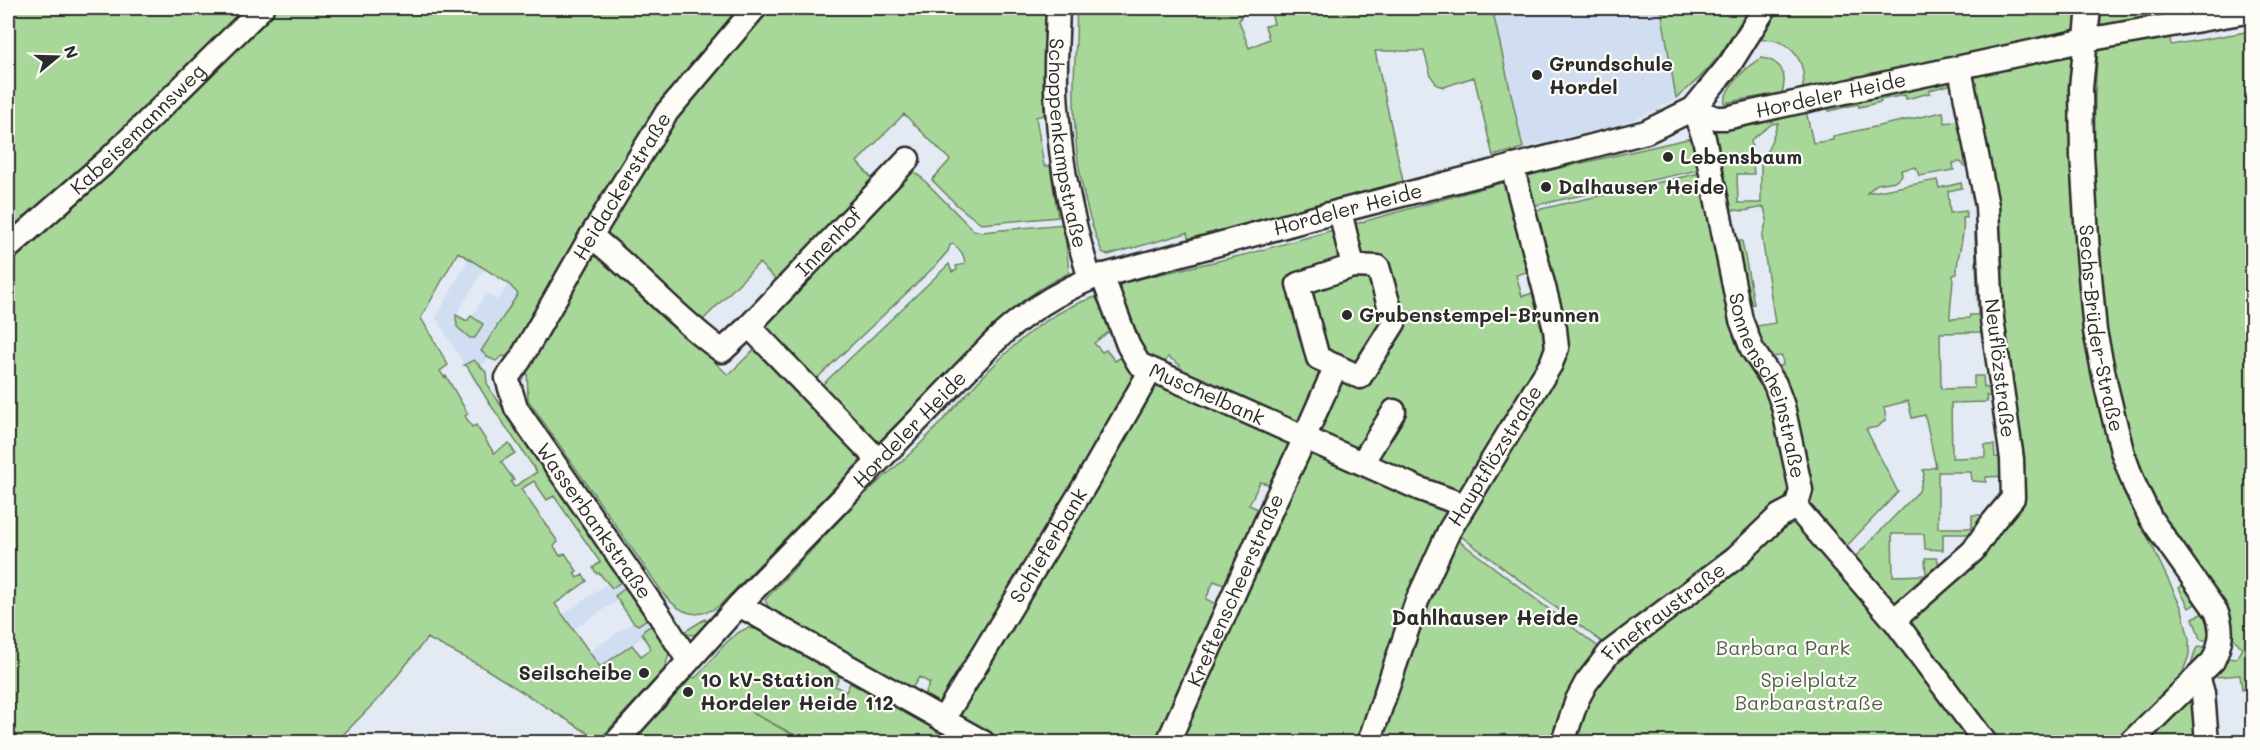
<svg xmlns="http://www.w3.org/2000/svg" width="2260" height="750" viewBox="0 0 2260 750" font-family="Mali,sans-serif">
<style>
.built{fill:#d1def2}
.green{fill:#a8d899;stroke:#6a8262;stroke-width:1.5;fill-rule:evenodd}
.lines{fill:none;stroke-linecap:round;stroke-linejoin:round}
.minor-casing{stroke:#2b2b2b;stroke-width:27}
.minor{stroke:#fdfcf7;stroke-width:22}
.poi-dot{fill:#2b2b2b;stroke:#fdfcf7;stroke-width:2}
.labels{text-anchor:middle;stroke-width:4.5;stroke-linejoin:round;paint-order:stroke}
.poi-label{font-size:20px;font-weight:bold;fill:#2b2b2b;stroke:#fdfcf7;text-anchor:start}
.street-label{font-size:20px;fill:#2b2b2b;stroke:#fdfcf7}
.park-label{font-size:20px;fill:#505f4c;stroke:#fdfcf7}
.neighbourhood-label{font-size:21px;font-weight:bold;fill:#2b2b2b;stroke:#fdfcf7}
</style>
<rect width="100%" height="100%" fill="#e3eaf4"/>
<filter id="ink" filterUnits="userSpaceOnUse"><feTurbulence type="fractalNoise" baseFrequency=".0167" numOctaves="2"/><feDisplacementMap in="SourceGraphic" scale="12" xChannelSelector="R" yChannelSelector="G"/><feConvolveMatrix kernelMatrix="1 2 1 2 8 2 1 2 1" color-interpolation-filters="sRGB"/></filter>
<g filter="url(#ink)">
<path class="built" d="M 1492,8 L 1661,8 L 1676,98 L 1659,109 L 1633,120 L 1599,130 L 1523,148 Z
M 469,258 L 485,268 L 456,315 L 456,320 L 483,324 L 472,316 L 486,293 L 498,300 L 509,283 L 518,294 L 481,351 L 489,358 L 481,368 L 474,361 L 464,365 L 436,318 Z
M 631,574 L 636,581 L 617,593 L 616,596 L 618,600 L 573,630 L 562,615 L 607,584 L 612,588 Z
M 650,617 L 662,620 L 642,634 L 643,637 L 600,668 L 589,652 L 633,622 L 638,625 Z"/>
<path class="green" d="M 8,8 L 253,8 L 69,181 L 8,234 Z
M 274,8 L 747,8 L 516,359 L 503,356 L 496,361 L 489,358 L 481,351 L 518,294 L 508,283 L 458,252 L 421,318 L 448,365 L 440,371 L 444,377 L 446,376 L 468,414 L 465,416 L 472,427 L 476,425 L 494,453 L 509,443 L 515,453 L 501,462 L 514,480 L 511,482 L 514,487 L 537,472 L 488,401 L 467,366 L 464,365 L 474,360 L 486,372 L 487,383 L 493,394 L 624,580 L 612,588 L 599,573 L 597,574 L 593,568 L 600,562 L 554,496 L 547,500 L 534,481 L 521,489 L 558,542 L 554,546 L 560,556 L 565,553 L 577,571 L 574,573 L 577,578 L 583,575 L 587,581 L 555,604 L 600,667 L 632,645 L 641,656 L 651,649 L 642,634 L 644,630 L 654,624 L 668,648 L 669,654 L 664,670 L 599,740 L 481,666 L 427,638 L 383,694 L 336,742 L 8,742 L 8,257 L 117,163 Z
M 767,8 L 1046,8 C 1049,42 1043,80 1044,115 L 1036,117 L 1044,166 L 1050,166 L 1058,217 L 981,224 L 958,206 L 932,180 L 950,160 L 904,114 L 857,162 L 877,184 L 780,284 L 759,263 L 698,325 L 605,236 L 605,226 L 659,137 L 737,38 Z
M 1076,8 L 1250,8 L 1243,12 L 1239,21 L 1249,48 L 1269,39 L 1265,26 L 1274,24 L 1270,8 L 1492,8 L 1523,148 L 1493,156 L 1474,77 L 1444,87 L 1437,85 L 1431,76 L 1424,51 L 1375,51 L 1403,181 L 1189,241 L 1187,233 L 1108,255 L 1102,252 C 1080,200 1073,141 1074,85 C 1074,60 1078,33 1076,8 Z
M 1661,8 L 1749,8 C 1726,47 1713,70 1676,98 Z
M 1776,8 L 2080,8 L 2075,37 L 1800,95 C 1813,67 1789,32 1757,41 Z
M 2100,8 L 2251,8 L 2168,26 L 2171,45 L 2252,31 L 2252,689 L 2242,690 L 2240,675 L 2216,677 L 2214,674 L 2227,658 L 2236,659 L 2242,648 L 2221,623 L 2165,527 L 2135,451 L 2113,368 L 2102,291 L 2094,161 L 2095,94 Z
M 2072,53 L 2069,105 L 2070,141 L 2085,336 L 2096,393 L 2133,506 L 2182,609 L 2189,640 L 2189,655 L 2181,677 L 2117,742 L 1994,742 L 1911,626 L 1911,620 L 2017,505 L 1972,76 L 1975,74 Z
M 1762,58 C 1781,61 1788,74 1782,93 L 1768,99 L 1767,95 L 1724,103 C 1725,88 1748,64 1762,58 Z
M 1946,78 L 1954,81 L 1953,84 L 1930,90 L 1930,93 L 1906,99 L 1905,95 L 1880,100 L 1881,102 L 1859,107 L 1858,104 L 1829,111 L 1828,103 Z
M 1806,111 L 1813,143 L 1833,140 L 1833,136 L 1943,112 L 1945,123 L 1962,120 L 1972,166 L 1965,166 L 1960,162 L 1953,163 L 1954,170 L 1919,176 L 1916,167 L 1901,170 L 1902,175 L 1896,181 L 1877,184 L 1867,193 L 1937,180 L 1939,188 L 1961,183 L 1962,188 L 1948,191 L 1950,213 L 1966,211 L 1967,218 L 1963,218 C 1966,238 1956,254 1957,274 L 1953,275 C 1953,290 1950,304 1950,319 L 1969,318 L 1970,315 L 1978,315 L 1975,232 L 1983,232 L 1983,332 L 1940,333 L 1941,389 L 1974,388 L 1974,376 L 1983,376 L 1984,387 L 1989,388 L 1989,383 L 1995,382 L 1997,396 L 1986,396 L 1987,402 L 1951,403 L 1952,458 L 1985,457 L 1985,445 L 1994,445 L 1995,457 L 2000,457 L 2000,452 L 2007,476 L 1986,477 L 1986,482 L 1972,481 L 1971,472 L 1938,472 L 1938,528 L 1972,528 L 1972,515 L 1987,515 L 1971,534 L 1943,534 L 1943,550 L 1925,549 L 1924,534 L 1892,534 L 1893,576 L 1926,575 L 1925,558 L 1937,558 L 1941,571 L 1894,608 L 1854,558 L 1919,491 L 1924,475 L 1923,470 L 1936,467 L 1925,415 L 1912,418 L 1908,401 L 1884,407 L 1886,419 L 1878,427 L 1866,429 L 1898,492 L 1842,551 L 1804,507 L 1777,367 L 1783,365 L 1782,356 L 1769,357 L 1751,327 L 1775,323 L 1762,237 L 1767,220 L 1764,207 L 1744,211 L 1728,209 L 1713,132 L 1717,129 ZM 1778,123 L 1769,147 L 1761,162 L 1761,203 L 1738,203 L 1737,174 L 1754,174 L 1751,140 L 1772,124 Z
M 1696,137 L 1703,169 L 1527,207 L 1521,177 Z
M 910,169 L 922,178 L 973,230 L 982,232 L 1064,224 L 1069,273 C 1015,298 976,342 936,384 C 916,405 895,425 875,446 L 820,387 L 949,264 L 952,272 L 957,270 L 956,266 L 965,264 C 965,255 960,249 953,244 L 950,245 L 948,251 L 936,265 L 815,380 L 759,321 Z
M 1700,173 L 1772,389 L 1792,484 L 1789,501 L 1606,645 L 1458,534 L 1561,359 L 1532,211 Z
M 1512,180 L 1534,270 L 1516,275 L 1522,296 L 1538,292 L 1551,345 L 1460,494 L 1359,455 L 1175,374 L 1180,365 L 1168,357 L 1160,369 L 1141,358 L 1112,290 L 1126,282 L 1248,254 Z
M 1732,241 L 1742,241 L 1754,304 L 1746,306 Z
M 595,250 L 634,282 L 728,375 L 758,346 L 867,454 L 719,606 C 698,620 681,614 665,596 L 528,400 L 527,367 Z
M 1095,297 L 1114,328 L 1094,343 L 1102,352 L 1106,350 L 1115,361 L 1125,355 L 1137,384 L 1091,463 L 996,609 L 943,707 L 923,697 L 930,683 L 919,677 L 911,690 L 771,611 L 765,600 L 774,590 C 801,562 828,532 855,504 C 876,482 901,464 922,442 C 975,389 1020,321 1095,297 Z
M 456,315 L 467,321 L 471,316 L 483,324 L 475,338 L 470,338 L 457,327 Z
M 1154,383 L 1296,439 L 1276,486 L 1260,482 L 1249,505 L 1265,512 L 1247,551 L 1240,548 L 1235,559 L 1242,562 L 1232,585 L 1224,585 L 1214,581 L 1206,599 L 1220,606 L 1210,630 L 1204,628 L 1156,742 L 1003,742 L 953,714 L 1018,617 L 1082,512 Z
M 1308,446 L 1450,509 L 1362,742 L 1180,742 Z
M 1794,520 L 1891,627 L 1979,742 L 1570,742 L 1600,672 L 1782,521 Z
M 1454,537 L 1601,649 L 1557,742 L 1378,742 L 1422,607 Z
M 2185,584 L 2197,603 L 2189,608 L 2179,588 Z
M 628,586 L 650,617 L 638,625 L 633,622 L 615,596 Z
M 2205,612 L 2214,629 L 2215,643 L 2200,639 L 2193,618 Z
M 705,619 L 710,624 C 701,632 695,638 682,633 Z
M 748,628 L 761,630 L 841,673 L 835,686 L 846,692 L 850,683 L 859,688 L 862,684 L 964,742 L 808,742 L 751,712 L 806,742 L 633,742 L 692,677 L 695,678 C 712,663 725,636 748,628 Z
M 2199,646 L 2211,649 L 2190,668 L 2196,649 Z
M 2194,694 L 2199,742 L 2145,742 Z"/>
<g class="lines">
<g class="minor-casing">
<g id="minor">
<path id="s1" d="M 1058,8 C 1057,41 1054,75 1057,108 C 1061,170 1072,220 1090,279"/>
<path id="s2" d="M 2089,8 L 2081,88 L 2082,155 L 2088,254 L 2095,331 L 2107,390 L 2122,451 L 2134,484 L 2151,519 L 2216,611 C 2224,629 2221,644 2213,661 L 2131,742"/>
<path id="s3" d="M 1693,109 L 1704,138 L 1741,320 L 1752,349 L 1775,384 L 1783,406 L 1801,490 L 1796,507 L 1894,620 L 1985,742"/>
<path id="s4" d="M 1693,109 L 1716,118 L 1725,118 L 2086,40 L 2252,11"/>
<path d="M 1340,211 L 1353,266"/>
<path d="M 591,236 C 637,272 675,317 722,351 L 749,326 L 878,460"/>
<path id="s5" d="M 8,248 L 108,160 L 262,8"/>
<path d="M 1353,266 L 1378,267 L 1394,323 L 1360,377 L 1318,358 L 1298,284 Z"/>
<path id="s6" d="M 1102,275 L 1128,345 L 1139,364 L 1420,489 L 1464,505"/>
<path id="s7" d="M 749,326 L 908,159"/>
<path d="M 1304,438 L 1336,366"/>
<path d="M 1362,463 L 1394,411"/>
<path d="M 739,605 L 983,742"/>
<path d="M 1894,620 L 1973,551 L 1992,523 L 2013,498 L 2012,459 L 1992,319 L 1987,206 L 1960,69"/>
<path id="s8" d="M 688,660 L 660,616 L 516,408 L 507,378 L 520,360 L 591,236 L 667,112 L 755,8"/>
<path d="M 2198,676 L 2203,693 L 2207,742"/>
<path id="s9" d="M 943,720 L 1088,480 L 1151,370"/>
<path id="s10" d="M 616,742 L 739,605 L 992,344 C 1021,315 1052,295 1090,279 L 1340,211 L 1646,132 L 1693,109 L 1730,64 L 1765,8"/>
<path id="s11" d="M 1168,742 L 1276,499 L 1305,438"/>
<path id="s12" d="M 1369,742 L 1417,601 L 1449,531 L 1551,364 L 1557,348 L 1555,329 L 1512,166"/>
<path id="s13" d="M 1563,742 L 1577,700 L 1586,683 L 1610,652 L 1735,558 L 1779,516 L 1796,507"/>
</g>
</g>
<use href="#minor" class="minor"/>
</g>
</g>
<g class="poi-dot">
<circle cx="1537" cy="75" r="6"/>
<circle cx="1668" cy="157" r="6"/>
<circle cx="1546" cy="187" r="6"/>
<circle cx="1347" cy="315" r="6"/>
<circle cx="644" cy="673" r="6"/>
<circle cx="688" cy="692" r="6"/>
</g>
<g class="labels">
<g class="poi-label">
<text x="1549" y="71">Grundschule<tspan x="1549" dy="23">Hordel</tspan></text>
<text x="1680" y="164">Lebensbaum</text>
<text x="1558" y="194">Dalhauser Heide</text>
<text x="1359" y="322">Grubenstempel-Brunnen</text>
<text x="632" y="680" text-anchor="end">Seilscheibe</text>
<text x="700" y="687">10 kV-Station<tspan x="700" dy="23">Hordeler Heide 112</tspan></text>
</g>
<g class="street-label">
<text dy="7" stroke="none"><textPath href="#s4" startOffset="142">Hordeler Heide</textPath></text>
<text dy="7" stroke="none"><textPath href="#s5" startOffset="176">Kabeisemannsweg</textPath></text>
<text dy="7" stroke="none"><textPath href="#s1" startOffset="136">Schoppenkampstraße</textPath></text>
<text dy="7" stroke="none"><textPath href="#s8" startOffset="560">Heidackerstraße</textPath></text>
<text dy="7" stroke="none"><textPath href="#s10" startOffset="933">Hordeler Heide</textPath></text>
<text dy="7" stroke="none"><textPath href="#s7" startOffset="116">Innenhof</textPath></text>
<text dy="7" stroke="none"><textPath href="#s2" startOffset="322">Sechs-Brüder-Straße</textPath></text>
<text transform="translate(2000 368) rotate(83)" y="7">Neuflözstraße</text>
<text dy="7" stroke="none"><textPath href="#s3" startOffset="288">Sonnenscheinstraße</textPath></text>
<text dy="7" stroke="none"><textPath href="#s6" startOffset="171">Muschelbank</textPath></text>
<text dy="7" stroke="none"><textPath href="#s10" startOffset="429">Hordeler Heide</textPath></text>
<text dy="7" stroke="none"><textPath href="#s12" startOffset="314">Hauptflözstraße</textPath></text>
<text transform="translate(594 521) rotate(55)" y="7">Wasserbankstraße</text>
<text dy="7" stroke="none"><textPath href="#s9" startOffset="204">Schieferbank</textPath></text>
<text dy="7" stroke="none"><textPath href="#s11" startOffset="166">Kreftenscheerstraße</textPath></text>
<text dy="7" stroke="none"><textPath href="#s13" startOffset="170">Finefraustraße</textPath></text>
</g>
<g class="park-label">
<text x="1783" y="655">Barbara Park</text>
<text x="1809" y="687">Spielplatz<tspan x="1809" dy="23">Barbarastraße</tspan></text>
</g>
<g class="neighbourhood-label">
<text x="1485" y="625">Dahlhauser Heide</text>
</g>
</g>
<rect width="2260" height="750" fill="none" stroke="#fdfcf7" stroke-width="30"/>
<rect x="15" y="15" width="2230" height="720" fill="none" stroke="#2b2b2b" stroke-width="2" filter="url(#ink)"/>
<g transform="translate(57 57) rotate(71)" stroke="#fdfcf7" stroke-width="4.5" paint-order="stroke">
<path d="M0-4.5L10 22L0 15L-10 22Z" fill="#2b2b2b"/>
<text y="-9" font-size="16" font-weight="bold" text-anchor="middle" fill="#2b2b2b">N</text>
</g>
</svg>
